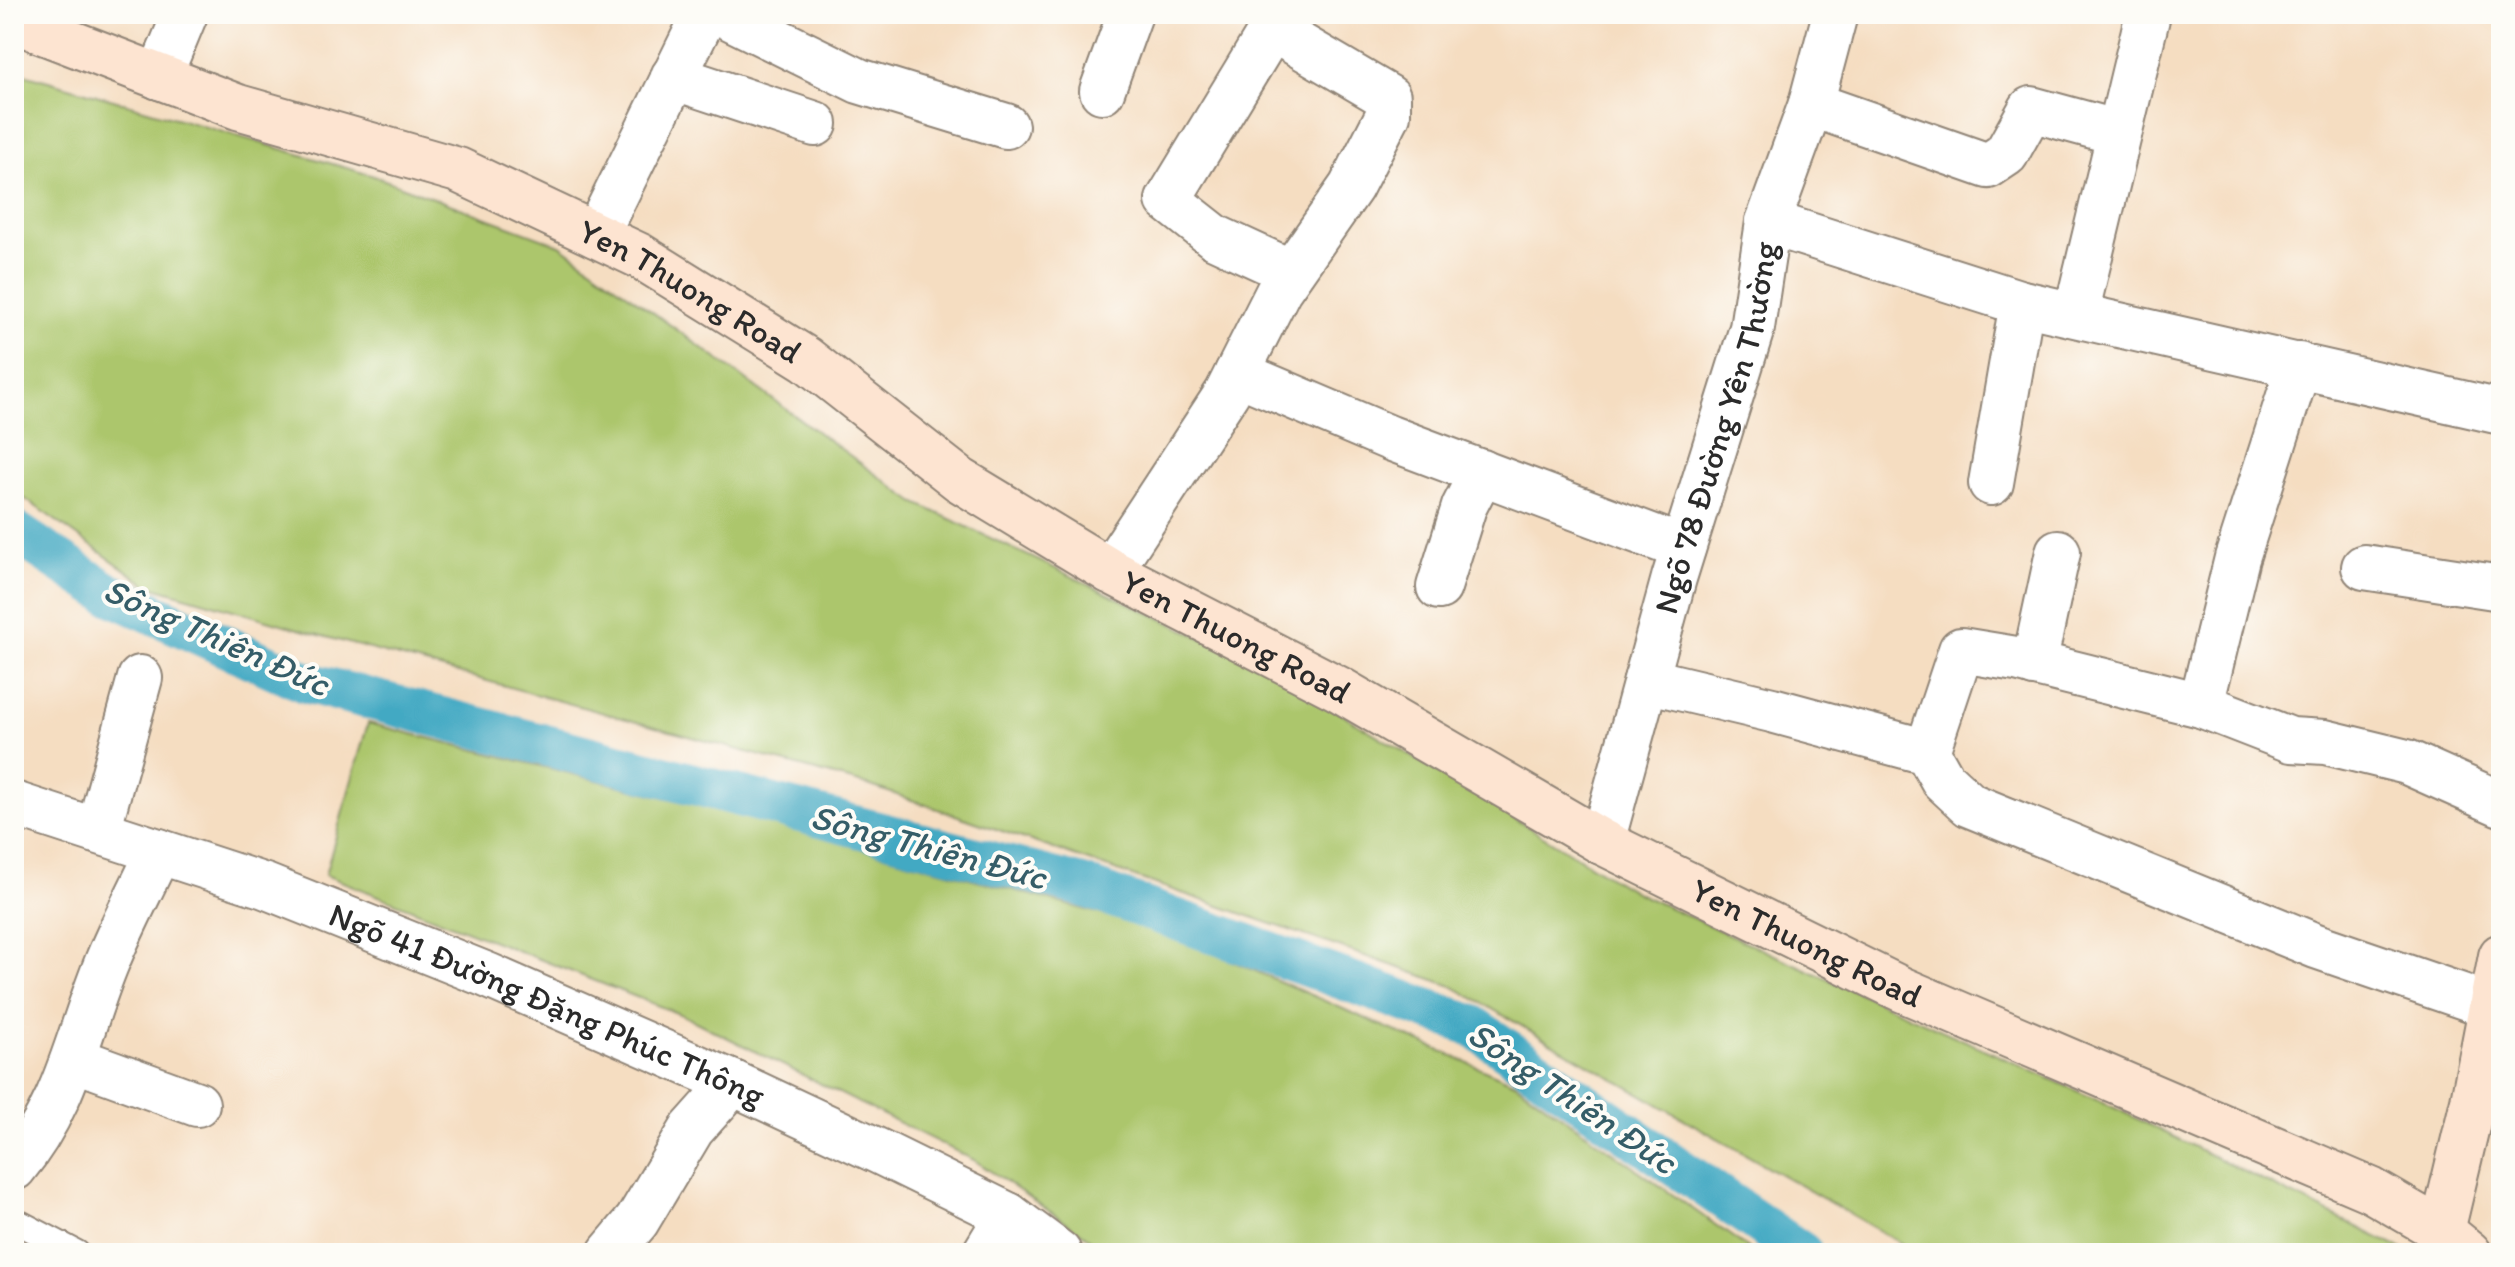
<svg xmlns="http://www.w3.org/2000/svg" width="2515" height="1267" viewBox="0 0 2515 1267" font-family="Itim,sans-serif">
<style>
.green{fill:#acc66c;stroke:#6c784c;stroke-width:2}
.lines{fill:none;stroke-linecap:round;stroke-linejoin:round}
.canal{stroke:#43a9c3;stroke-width:42}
.service-casing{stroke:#908476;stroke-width:28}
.minor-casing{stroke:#908476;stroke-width:48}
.tertiary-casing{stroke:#908476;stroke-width:48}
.secondary-casing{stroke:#908476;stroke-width:48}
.service{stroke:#fff;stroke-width:24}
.minor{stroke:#fff;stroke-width:44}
.tertiary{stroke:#fff;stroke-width:44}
.secondary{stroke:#fde4d1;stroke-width:44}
.labels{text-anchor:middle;stroke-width:8;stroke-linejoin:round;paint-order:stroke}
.street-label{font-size:34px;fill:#2b2b2b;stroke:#fdfcf7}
.water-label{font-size:36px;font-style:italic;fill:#355d68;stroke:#fdfcf7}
</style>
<rect width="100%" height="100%" fill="#fdfcf7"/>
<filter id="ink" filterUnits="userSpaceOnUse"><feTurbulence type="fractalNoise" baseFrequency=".0125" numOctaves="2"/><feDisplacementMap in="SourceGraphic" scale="16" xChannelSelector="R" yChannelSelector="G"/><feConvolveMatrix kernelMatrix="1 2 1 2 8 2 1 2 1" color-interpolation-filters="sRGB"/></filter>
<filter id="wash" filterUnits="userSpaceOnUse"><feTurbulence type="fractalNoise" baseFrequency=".006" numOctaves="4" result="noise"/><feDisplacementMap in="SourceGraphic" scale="32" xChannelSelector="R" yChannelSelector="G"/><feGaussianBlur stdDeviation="1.8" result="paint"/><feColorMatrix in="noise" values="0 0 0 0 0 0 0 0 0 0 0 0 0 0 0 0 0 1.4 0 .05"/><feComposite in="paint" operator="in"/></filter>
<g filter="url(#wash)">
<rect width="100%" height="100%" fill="#f5ddc1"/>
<path class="green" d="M 14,71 L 374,176 L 560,245 L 914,502 L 1266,668 L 1637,893 L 2119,1110 L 2410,1253 L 1918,1253 L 1452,986 L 871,786 L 326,637 L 147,585 L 14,491 Z
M 368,723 L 756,820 L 1160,930 L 1515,1083 L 1755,1253 L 1111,1253 L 974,1160 L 682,1015 L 325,875 Z"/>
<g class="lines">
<path class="canal" d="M 14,531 L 108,593 L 305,682 L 1083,886 L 1471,1025 L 1802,1253"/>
</g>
</g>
<g filter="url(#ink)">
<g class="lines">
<g class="service-casing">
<path id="service" d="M 14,1220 L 77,1253"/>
</g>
<g class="minor-casing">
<g id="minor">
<path d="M 723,14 L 859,81 L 1006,126"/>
<path d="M 1281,14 L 1168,200 L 1215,237 L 1291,272"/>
<path d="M 159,77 L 185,14"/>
<path d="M 673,77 L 815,124"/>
<path d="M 1102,91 L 1130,14"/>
<path d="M 1811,104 L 1988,166 L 2006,154 L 2031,109 L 2119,133"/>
<path d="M 1768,222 L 2022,303 L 2501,412"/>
<path d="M 596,235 L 705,14"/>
<path d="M 2076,314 L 2148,14"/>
<path d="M 1237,373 L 1390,438 L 1683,548"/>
<path d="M 1991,483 L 2022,303"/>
<path d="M 2364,567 L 2501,588"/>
<path d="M 1110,571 L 1227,393 L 1279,290 L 1351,187 L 1388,115 L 1388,97 L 1272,29"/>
<path d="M 1439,587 L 1464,507 L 1482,472"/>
<path d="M 2034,664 L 2058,552"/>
<path d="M 1646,680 L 1772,710 L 1927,752 L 1943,780 L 1970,805 L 2316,946 L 2491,1006"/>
<path d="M 2201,705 L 2237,558 L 2299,365"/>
<path d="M 1927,752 L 1961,650 L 2016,659 L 2201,705 L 2291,740 L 2325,742 L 2407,762 L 2501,804"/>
<path d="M 98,831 L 140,678"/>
<path id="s1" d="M 1602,842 L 1674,578 L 1752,328 L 1768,222 L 1811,104 L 1835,14"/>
<path d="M 74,1059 L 197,1104"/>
<path d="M 14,1168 C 67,1105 77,1035 107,962 C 122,925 142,888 159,851"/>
<path d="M 610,1253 L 637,1221 L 692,1129 L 733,1083"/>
<path d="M 985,1253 L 1008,1215"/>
</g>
</g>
<g class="tertiary-casing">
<g id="tertiary">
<path id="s2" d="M 14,804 L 265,886 L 487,975 L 733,1083 L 878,1151 L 1008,1215 L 1059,1253"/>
</g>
</g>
<g class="secondary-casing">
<g id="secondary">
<path id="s3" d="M 14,18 L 38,30 L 238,107 L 458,170 L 640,256 L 806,359 L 960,480 L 1110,571 L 1339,689 L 1602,842 L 1901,989 L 2371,1190 L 2442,1231 L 2469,1253"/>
<path d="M 2442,1231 L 2473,1101 L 2501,956"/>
</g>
</g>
<use href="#service" class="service"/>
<use href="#minor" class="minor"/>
<use href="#tertiary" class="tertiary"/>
<use href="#secondary" class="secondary"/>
</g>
</g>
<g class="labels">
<g class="street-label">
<text dy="12" stroke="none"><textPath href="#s3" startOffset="732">Yen Thuong Road</textPath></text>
<text dy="12" stroke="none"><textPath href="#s1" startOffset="430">Ngõ 78 Đường Yên Thường</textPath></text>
<text dy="12" stroke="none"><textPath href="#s3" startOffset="1380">Yen Thuong Road</textPath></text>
<text dy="12" stroke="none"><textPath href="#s3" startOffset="2028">Yen Thuong Road</textPath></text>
<text dy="12" stroke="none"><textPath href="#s2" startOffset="570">Ngõ 41 Đường Đặng Phúc Thông</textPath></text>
</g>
<g class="water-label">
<text transform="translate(217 636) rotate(24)" y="13">Sông Thiên Đức</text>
<text transform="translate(929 846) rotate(15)" y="13">Sông Thiên Đức</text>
<text transform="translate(1573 1097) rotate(34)" y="13">Sông Thiên Đức</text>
</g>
</g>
<rect width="2515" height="1267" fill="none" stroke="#fdfcf7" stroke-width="48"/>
</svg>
